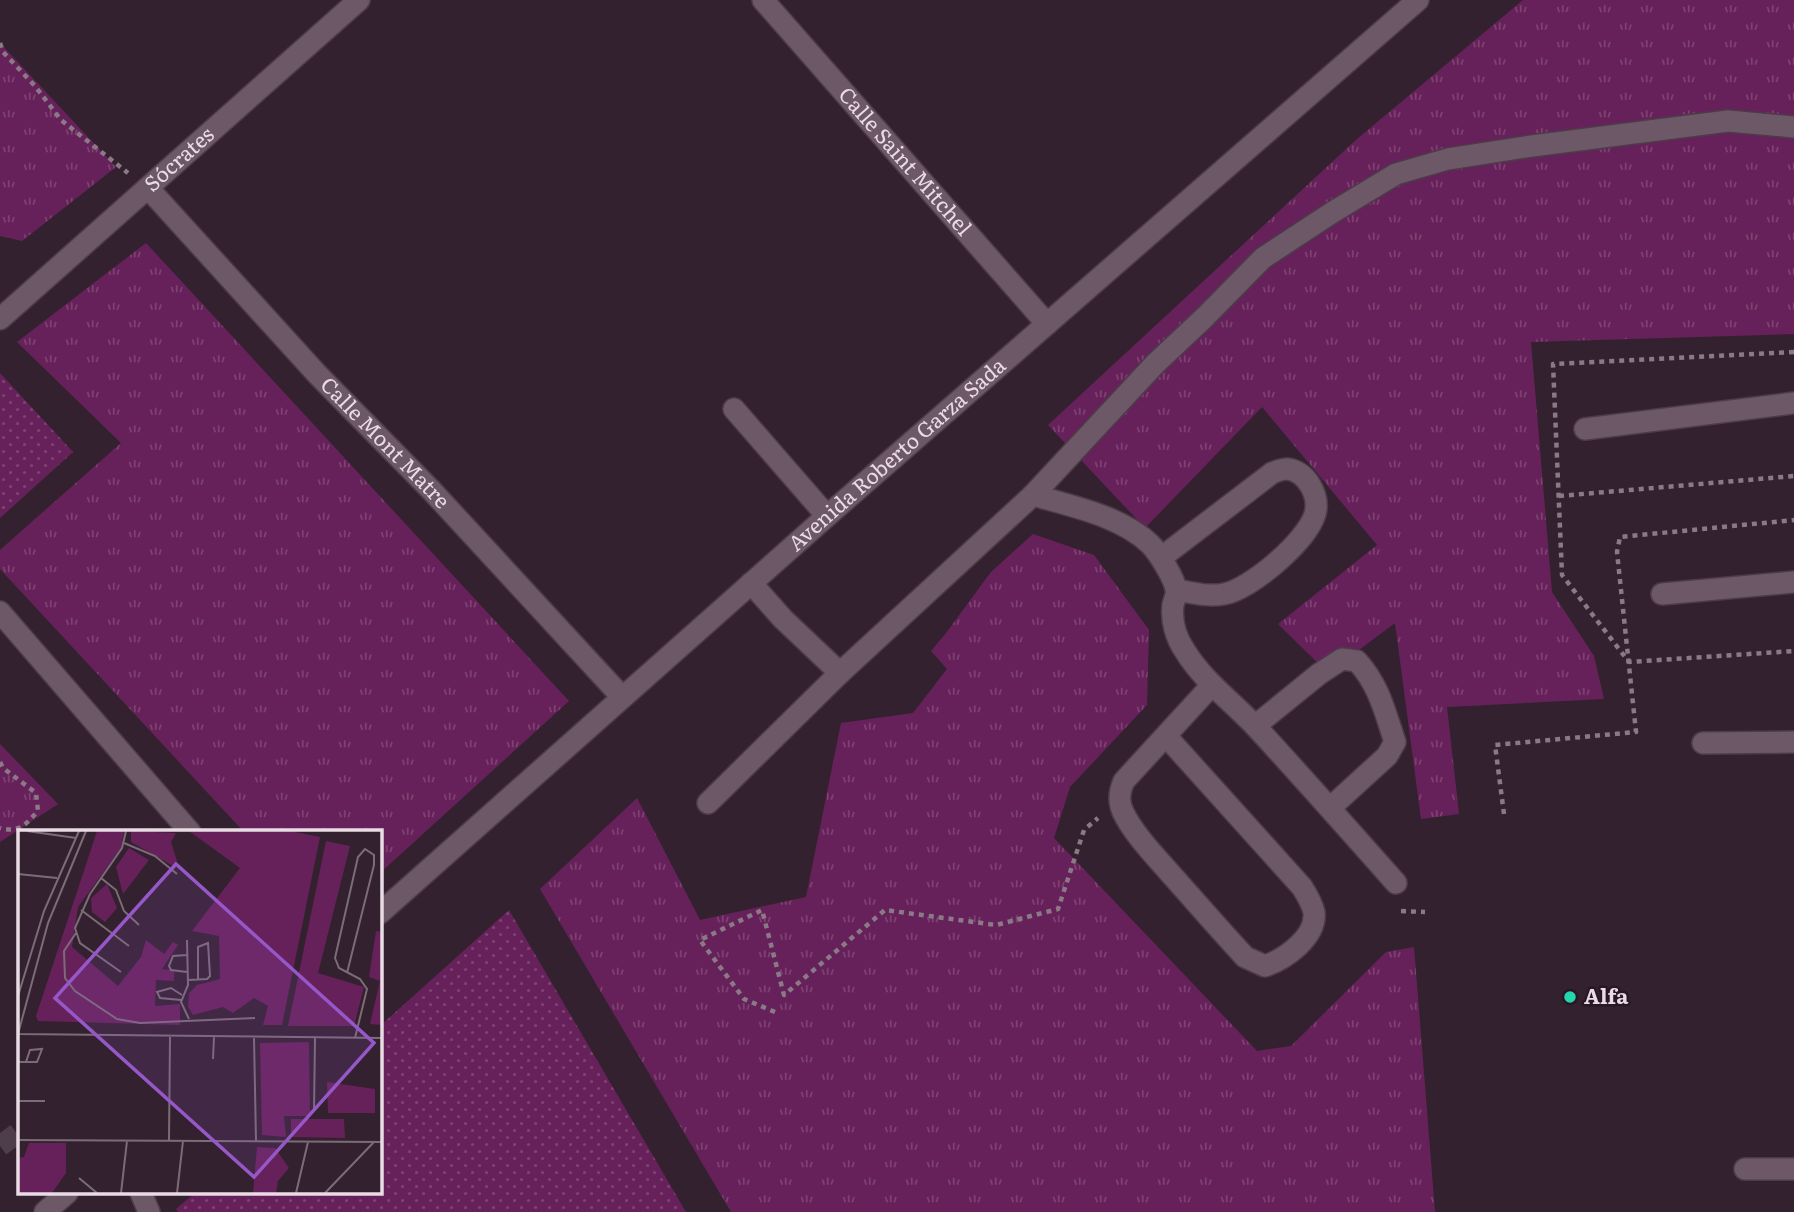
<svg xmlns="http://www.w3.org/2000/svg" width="1794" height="1212" font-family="Literata,serif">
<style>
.grass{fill:url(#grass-tufts)}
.park{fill:url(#park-dots)}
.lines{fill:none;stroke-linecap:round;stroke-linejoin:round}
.minor-tunnel{stroke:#4e3d4a;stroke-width:21;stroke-dasharray:21 10;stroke-linecap:butt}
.minor-casing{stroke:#4c3c48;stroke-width:24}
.path{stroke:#8a7a86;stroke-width:4.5;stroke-dasharray:5 5;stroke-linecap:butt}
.minor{stroke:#6d5868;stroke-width:21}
.poi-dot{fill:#24d5ae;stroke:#291725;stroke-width:2.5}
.labels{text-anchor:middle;stroke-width:5;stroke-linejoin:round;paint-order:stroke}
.street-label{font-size:21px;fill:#e9dce5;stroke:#291725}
.poi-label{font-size:21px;font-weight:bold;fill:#e9dce5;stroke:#291725;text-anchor:start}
.inset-road{fill:none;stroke:#7c6c78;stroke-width:2}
.view{fill:#9658c8;fill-opacity:0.15;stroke:#9658c8;stroke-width:3.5}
.inset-edge{fill:none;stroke:#e9dce5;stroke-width:3.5}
</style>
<defs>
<pattern id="grass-tufts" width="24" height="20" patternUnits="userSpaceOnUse" patternTransform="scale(1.75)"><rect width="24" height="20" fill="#67215a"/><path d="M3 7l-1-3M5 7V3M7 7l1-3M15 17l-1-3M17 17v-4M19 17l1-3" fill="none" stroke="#7d4172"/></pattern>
<pattern id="park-dots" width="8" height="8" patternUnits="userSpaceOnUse" patternTransform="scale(1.75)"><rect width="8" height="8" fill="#67215a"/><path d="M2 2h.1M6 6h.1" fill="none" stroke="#7d4172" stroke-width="1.8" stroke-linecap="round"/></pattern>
</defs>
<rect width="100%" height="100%" fill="#33212f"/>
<g class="grass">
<path d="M1523,0h271v334l-263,8 21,250 42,64 10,43 -157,8 12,107 -38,5 -26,-196 -67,50 -50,-49 99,-79 -115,-138 -117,121 -97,-103 309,-286z"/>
<path d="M0,43l116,124 -94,74 -22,-5z"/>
<path d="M146,243l423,458 -189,172v-41h-136l-244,-263v-19l121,-107 -104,-101z"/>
<path d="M1033,534l61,21 55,75 -2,75 -77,82 -16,51 203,213 34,-5 95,-94 28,-5 21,265h-704l-191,-323 97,-91 63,122 106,-23 35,-174 72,-10 34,-44 -16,-18 15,-18 45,-61z"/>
<path d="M0,744l58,60 -58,38z"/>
</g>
<g class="park">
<path d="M0,373l73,79 -73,66z"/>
<path d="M509,910l177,302h-508l-2,-3 19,-16h185v-167z"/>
</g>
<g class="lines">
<path class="minor-tunnel" d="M0,1146l19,-14"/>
<defs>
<g id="minor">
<path id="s1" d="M763,0l284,324"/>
<path id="s2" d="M148,188l169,186 115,117 190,206"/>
<path id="s3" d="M0,319l359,-319"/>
<path d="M734,409l93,107"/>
<path d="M1585,429l209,-26"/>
<path d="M1033,495c38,11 88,21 117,49 8,8 25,35 26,46 1,4 -2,11 -3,15 -2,16 3,33 12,46 19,31 48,51 72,77 47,51 93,103 139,155"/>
<path d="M1162,557l110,-84c5,-2 10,-4 15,-4 20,2 33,27 28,45 -8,27 -64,75 -91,80 -16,3 -31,-1 -47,-4"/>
<path d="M751,583l32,36 57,54"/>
<path d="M1662,594l132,-12"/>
<path d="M0,612l190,220"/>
<path d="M1255,726l64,-52 23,-15 15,2c22,24 28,51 38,81l-8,14 -57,52"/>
<path d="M1166,736l136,151c5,8 10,16 12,25 3,25 -29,47 -49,54l-20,-9c-26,-28 -51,-57 -76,-85 -15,-17 -36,-39 -46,-60 -5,-11 -4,-20 1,-31l88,-96"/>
<path d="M1703,743l91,-1"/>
<path d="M708,803l132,-130 193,-178 122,-131 50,-47 58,-59 70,-46 63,-38 52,-15 84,-13 196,-25 66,6"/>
<path id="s4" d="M380,913l447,-397 591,-516"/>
<path d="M1745,1169h49"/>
<path d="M141,1193l8,19"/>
<path d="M45,1212l22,-19"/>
</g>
</defs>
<use href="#minor" class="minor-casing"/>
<g class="path">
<path d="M0,43l3,9 32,34 26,34 67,53"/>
<path d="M1794,352l-241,12 9,211 67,87 165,-11"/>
<path d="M1559,496l235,-20"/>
<path d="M0,762l3,6 33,25 2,18c-12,13 -18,22 -38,17"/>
<path d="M1504,814l-9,-69 141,-13 -19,-180 3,-15 174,-17"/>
<path d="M1401,911l24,1"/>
<path d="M775,1012l-31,-13 -44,-59 62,-30 22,85 101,-85 111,15 62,-16 26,-79 14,-12"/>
</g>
<use href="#minor" class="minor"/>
</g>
<circle class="poi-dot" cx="1570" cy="997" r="7"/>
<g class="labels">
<g class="street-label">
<text dy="7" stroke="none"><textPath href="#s3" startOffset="240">Sócrates</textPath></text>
<text dy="7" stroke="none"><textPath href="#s1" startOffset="215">Calle Saint Mitchel</textPath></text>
<text dy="7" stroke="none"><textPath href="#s2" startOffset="348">Calle Mont Matre</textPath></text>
<text dy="7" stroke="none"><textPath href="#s4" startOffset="691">Avenida Roberto Garza Sada</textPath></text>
</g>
<g class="poi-label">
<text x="1584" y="1004">Alfa</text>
</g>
</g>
<g transform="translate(18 830)">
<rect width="364" height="364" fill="#33212f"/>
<path d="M79,1h27l-3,17 -43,59 -6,40 46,39 23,-29 5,-17 18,14 9,-12 5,3 -16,24 12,1v11l-18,-1 -1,26 25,-2v21l-142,-4 -2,-5zM113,1l45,2 -5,9 6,19 -4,5 -42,-24zM171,1h101l30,6 -38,188h-19l5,-19 -14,-8 -21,15 -10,-6 -30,8 -5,-8 1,-14 8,-8 23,-6 -1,-43 -27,-5 48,-63zM111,18l20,12 -26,34 -7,-27zM89,54l10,24 -12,14 -13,-10 -1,-14zM291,212l1,74h-26l2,21 -24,-2 -2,-92zM309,252l48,7v24h-47zM11,313h37v30l-14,20h-34v-35l6,-1zM239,317l18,1 14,20 -11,13 -2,12h-23z" fill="#67215a"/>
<path d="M308,11l24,5 -32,127 46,14 -10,39h-66zM358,101l6,1v93l-12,-1 10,-43 -11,-4zM273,289h53l1,19 -54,-1z" fill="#67215a"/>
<path class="inset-road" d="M9,1l49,7M106,13l31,13 22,18M0,44l39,4M83,48l15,12 8,21 15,14M63,80l48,36M58,103l-12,18 1,27 10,13 42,28 23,4 115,-5M169,110l1,45 -7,17 8,17M169,125l-14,1 -4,10 2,4 16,2M103,142l-41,-29 -5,-15 15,-34 32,-46 4,-17M329,143l27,-108v-10l-9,-6 -7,8 -23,101 4,10 21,11 7,10 -12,49M170,150l19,-1 3,-3 -2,-33 -10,4v32M0,166l26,-85 35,-80M163,170l-21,-2 -3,-6 14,-4 11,7M0,204l364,4M0,204l30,-111 38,-92M236,208l2,103M195,229l1,-22M0,232h19l5,-13 -12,1 -4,12M0,271h27M296,280l1,-72M0,310l364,2M151,310l1,-103M61,348l18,15M103,363l6,-52M159,363l6,-52M278,363l12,-51M307,363l49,-51"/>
<path class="view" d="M158,34l198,179 -120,134 -199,-179z"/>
<rect width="364" height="364" class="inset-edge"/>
</g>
</svg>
